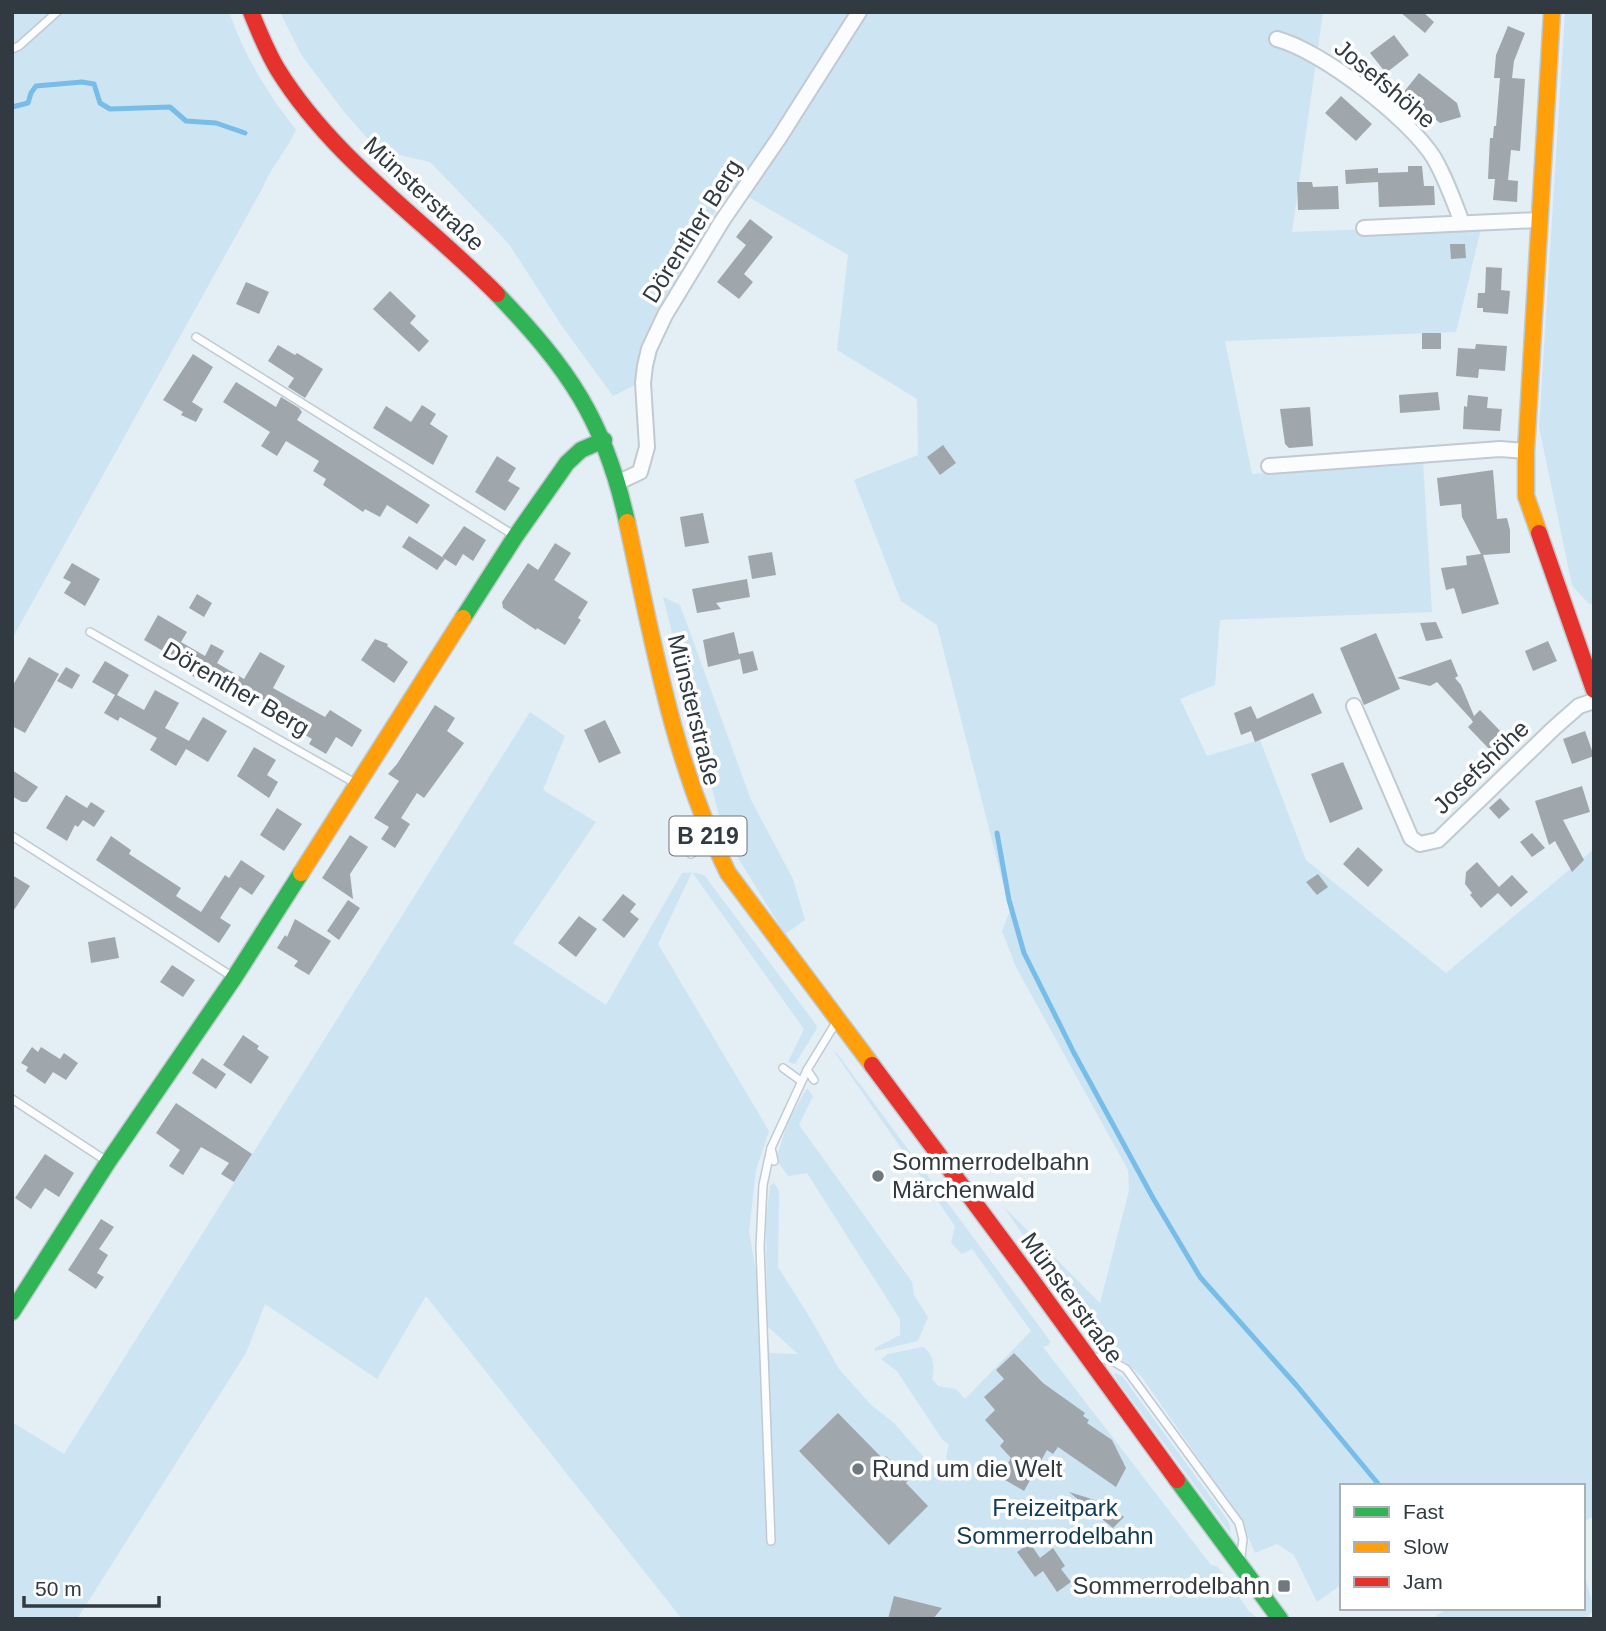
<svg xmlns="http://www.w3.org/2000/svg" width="1606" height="1631" font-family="Arial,sans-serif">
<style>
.green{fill:#cde4f3}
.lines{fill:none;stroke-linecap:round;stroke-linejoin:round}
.stream{stroke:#78bde8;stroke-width:5}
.building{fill:#9fa7ad}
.lane-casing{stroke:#c1cad0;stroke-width:10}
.street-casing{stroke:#c1cad0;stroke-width:18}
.fast-casing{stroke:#c1cad0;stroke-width:19}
.slow-casing{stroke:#c1cad0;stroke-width:19}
.jam-casing{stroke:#c1cad0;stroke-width:19}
.lane{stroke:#fbfcfe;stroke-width:7}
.street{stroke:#fbfcfe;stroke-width:14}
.fast{stroke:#30b455;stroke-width:16}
.slow{stroke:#ff9f0a;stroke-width:16}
.jam{stroke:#e5322d;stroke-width:16}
.poi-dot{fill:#70797f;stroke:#fff;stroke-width:2.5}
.labels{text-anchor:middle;stroke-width:7;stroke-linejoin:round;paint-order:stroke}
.shield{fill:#fff;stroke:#6f7579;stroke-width:2}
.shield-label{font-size:23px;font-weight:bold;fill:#313a40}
.street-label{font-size:24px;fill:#313a40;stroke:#fff}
.poi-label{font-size:24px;fill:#313a40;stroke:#fff;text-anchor:start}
.park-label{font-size:24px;fill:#133b53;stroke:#fff}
</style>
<rect width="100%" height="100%" fill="#e4eef5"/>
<g class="green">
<path d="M12,12h217c15,43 39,83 67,118 -10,21 -25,37 -34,59l-250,450z"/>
<path d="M280,12h1043l-31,220 190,-7 -26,107 -231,9 27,133 171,-13 9,151 -212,8 -5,65 -35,14 27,57 53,-16 46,120 140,113 148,-124v667l-11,6v-36h-241v98l-25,18 -23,-47 -17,-11 -22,9 -15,-35 -99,-142 -22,-19 -32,-21 -28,-48 -55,-81 96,96 29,-112 -1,-21 -112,-203 -14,-36 8,-20 -73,-286 -36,-24 -47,-121 64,-25 -1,-56 -80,-49 11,-95 -118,-69 -72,123 -18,41 -5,35 -22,11 -51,-70 -53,-82 -79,-82 -52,-12 -33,-37 -43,-57z"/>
<path d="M1565,12h29v592h-5l-17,-19 -33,-158z"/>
<path d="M663,597l17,8 71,195 42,79 12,41 -20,14 -61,-99z"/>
<path d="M530,712l35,24 -22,54 53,32 -83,121 93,62 76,-132c9,-1 15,-1 23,3l112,150 -1,4 -21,34 -7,-2 16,-33 -112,-157 -34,72 111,187 -13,39 -7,61 21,122 28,1 -31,-28 -1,-106 4,-34 4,-3 5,8 -1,76 34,54 27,48 32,36 22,17 35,40 23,14 1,5 5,-4 -11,-20 3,-12 -7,-6 -45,-68 -16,-12 7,-5 35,-7c11,7 12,20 9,32l6,7 18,3 9,10 66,-68 -59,-82 -10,5 -11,-11 4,-17 -120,-173 1,-1 214,289 -1,4 -6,2 168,218 7,2 30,43 10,9h-576l-256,-323 -49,83 -112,-75 -19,49 -169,266h-65v-197l52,32z"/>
<path d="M807,1088l6,8 -14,29 113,157 2,13 14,22 -10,24 -43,10v-3l25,-13v-16l-93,-146 -19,3 -12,-17 12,-38z"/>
<path d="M1114,1373l8,3 102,139 5,8 2,11 -114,-154z"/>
<path d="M1583,1568l11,42 -9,9h-153l15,-11h136z"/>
</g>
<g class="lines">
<g class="stream">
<path d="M12,107l16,-4 3,-10 5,-7 46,-4 12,2 6,19 10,6 60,-2 16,14 30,2 29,10"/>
<path d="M997,833l12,67 15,53 50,100 79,145 47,79 97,109 83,100"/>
</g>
</g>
<g class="building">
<path d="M1400,12h23l11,10 -9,11z"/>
<path d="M1508,26l17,7 -11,28 -2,17 13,1 -5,72 -9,-1 -3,30 10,1 -1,21 -24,-2 2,-21h-7l2,-41h3l1,-12h2l4,-48h-6l2,-23z"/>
<path d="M1394,35l15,20 -23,18 -16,-20z"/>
<path d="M1419,73l38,30 4,14 -21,6 -37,-30z"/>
<path d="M1341,96l31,28 -16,17 -31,-28z"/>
<path d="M1408,166h14l2,20h10l1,19 -56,2 -1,-25 -32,2 -1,-14 33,-2v5l30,-1z"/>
<path d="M1297,182h15l1,5 25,-1 1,23 -41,1z"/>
<path d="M750,219l23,18 -29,37 9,8 -14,17 -22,-17 29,-37 -10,-8z"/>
<path d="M1450,244h15l1,14 -15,1z"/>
<path d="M1486,267l16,1 -1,22 9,1 -2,23 -25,-2v-4h-6l1,-15h7z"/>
<path d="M246,282l23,10 -10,22 -23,-10z"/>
<path d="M390,291l26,25 -6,7 19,18 -10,11 -46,-43z"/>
<rect x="1422" y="333" width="19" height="16"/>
<path d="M1476,344l31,2 -2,25 -26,-2 -1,9 -22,-2 2,-28 17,1z"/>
<path d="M278,345l17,10 2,-2 26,16 -18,29 -17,-11 6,-9 -26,-17z"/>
<path d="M193,354l20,13 -21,35 11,7 -7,13 -15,-7 2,-3 -20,-12z"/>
<path d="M236,382l40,25 5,-10 18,11 3,4 -5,8 133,85 -13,19 -30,-19 -7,12 -15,-8 -2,3 -40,-27 3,-6 -13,-8 6,-10 -33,-20 -9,15 -16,-10 9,-14 -47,-30z"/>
<path d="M1438,392l2,18 -40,3 -1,-18z"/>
<path d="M1468,395l20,2 -1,11 15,1 -2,22 -37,-2 1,-23 3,1z"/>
<path d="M422,405l14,9 -6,10 18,12 -15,29 -60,-37 13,-22 25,16z"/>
<path d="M1310,407l3,39 -24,2 -4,-4 -5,-35z"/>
<path d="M943,445l13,18 -16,12 -13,-18z"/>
<path d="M497,456l19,12 -8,13 12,7 -15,23 -30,-19z"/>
<path d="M1493,470l4,49 10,-1 3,12v23l-27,2 16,49 -37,10 -8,-26 -8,2 -5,-22 26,-3 -1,-9 15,-2 -19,-37 -1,-13 -21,2 -3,-28z"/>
<path d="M703,513l6,30 -24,4 -5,-30z"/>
<path d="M464,526l22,14 -13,21 -10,-7 -7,12 -14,-9z"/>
<path d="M409,536l36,23 -8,11 -35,-23z"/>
<path d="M555,543l16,10 -17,27 34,22 -10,16 3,2 -16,25 -28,-17 -1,2 -33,-22 -1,-6 26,-39 10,7z"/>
<path d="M772,552l4,23 -24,4 -4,-23z"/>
<path d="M72,563l28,16 -15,27 -21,-13 7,-11 -8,-4z"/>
<path d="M747,579l3,18 -34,6 5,6 -24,4 -5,-24z"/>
<path d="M197,594l15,9 -8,14 -15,-9z"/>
<path d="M158,615l29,17 -6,10 24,14 6,-12 13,7 -7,12 27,16 16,-27 25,14 -12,22 52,29 5,-7 32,20 -10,17 -16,-10 -10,17 -17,-10 3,-5 -41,-24 2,-9 -25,-16 -5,9 -27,-16 -3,5 -22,-13 3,-6 -50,-29z"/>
<path d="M1436,622l7,16 -17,3 -6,-18z"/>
<path d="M734,632l5,22 14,-3 5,19 -15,4 -3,-15 -32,8 -5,-27z"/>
<path d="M1376,633l24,56 -36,16 -24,-57z"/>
<path d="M375,639l13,5 -1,2 21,16 -14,21 -33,-23z"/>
<path d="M1548,641l9,20 -24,10 -8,-20z"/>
<path d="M29,657l30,17 -34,59 -13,-7v-39z"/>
<path d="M1451,659l7,17 -3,2 6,7 13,31 6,-6 27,28 -15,14 -24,-25 5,-5 -2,-3 -34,-37 -7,4 -33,-8z"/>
<path d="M105,661l24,14 -12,20 27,15 11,-20 24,13 -14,25 24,13 14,-24 24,14 -19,31 -22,-13 -10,17 -26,-16 7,-12 -37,-21 -2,4 -14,-8 11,-18 -23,-13z"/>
<path d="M66,667l14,8 -8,14 -15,-8z"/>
<path d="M1313,693l9,20 -67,29 -4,-11 -10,4 -7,-22 17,-7 6,13z"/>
<path d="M435,705l20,13 -8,13 17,12 -40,55 -7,-5 -16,25 9,6 -15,24 -14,-9 8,-12 -15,-9 25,-37 -11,-7 9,-10z"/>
<path d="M605,720l16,33 -22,10 -15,-33z"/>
<path d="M1585,731l9,25 -22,8 -9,-25z"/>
<path d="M254,747l22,13 -9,15 11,7 -9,16 -32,-22z"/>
<path d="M1343,762l20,47 -33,14 -19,-49z"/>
<path d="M12,770l26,17 -11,15h-5l-10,-6z"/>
<path d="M1582,786l8,26 -27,8 21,40 -12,12 -17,-31 -6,4 -14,-44z"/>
<path d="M66,795l21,13 4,-6 14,9 -11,16 -11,-7 -5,7 -3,-2 -8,16 -21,-13z"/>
<path d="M1500,798l10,11 -11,10 -10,-11z"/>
<path d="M277,808l25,16 -18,27 -24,-16z"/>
<path d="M1532,833l13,15 -13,9 -12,-15z"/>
<path d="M350,835l18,12 -18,27 3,25 -31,-21z"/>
<path d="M111,836l20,14 -2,4 52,34 -5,8 25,16 24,-37 4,3 12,-18 24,16 -13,19 -12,-8 -20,31 11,7 -12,18 -123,-83z"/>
<path d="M1358,847l25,23 -15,17 -25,-23z"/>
<path d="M1477,862l22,25 13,-12 16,17 -17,15 -13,-14 -17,15 -11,-13 2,-2 -7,-9 1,-12z"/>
<path d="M1318,874l10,13 -11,8 -11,-13z"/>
<path d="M12,875l18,11 -18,27z"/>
<path d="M623,894l13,10 -6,8 9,7 -15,19 -22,-18z"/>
<path d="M348,900l12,8 -21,32 -12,-9z"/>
<path d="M579,916l18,13 -21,28 -18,-14z"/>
<path d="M295,919l36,22 -22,34 -15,-9 4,-5 -21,-13 8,-13 2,2z"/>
<path d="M115,937l4,21 -28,5 -3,-21z"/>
<path d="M172,965l23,15 -12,17 -23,-15z"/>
<path d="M243,1035l16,11 -2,3 12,8 -18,27 -28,-19z"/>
<path d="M32,1047l6,5 3,-5 19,12 4,-6 14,10 -12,17 -13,-8 -8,12 -19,-13 2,-4 -7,-4z"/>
<path d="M202,1058l24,16 -10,15 -24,-16z"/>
<path d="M176,1103l76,51 -18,28 -13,-8 8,-11 -28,-16 -18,28 -14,-9 11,-16 -24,-17z"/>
<path d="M45,1154l29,19 -15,24 -14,-9 -14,21 -16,-11z"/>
<path d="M101,1219l13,8 -15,22 9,6 -11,18 7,4 -8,12 -28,-19z"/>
<path d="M1014,1353l29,30 42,30 -2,3 6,4 -2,3 25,17 14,28 -10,19 -58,-40 -5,7 -6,-4 -23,41 -24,-14 11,-19 -11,-12 4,-5 -19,-21 10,-10 -11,-13 20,-18 -8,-9z"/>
<path d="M838,1413l45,46 3,-3 23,23 -3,4 22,23 -39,39 -90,-94z"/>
<path d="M1069,1492l36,11 19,14 -11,11z"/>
<path d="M1030,1543l10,15 13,-10 12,18 -4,3 10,13 -14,10 -14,-21 -8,6 -18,-25z"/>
<path d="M894,1596l48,12 -9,11h-45z"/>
</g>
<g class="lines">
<defs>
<g id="lane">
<path d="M12,49l7,-3 38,-34"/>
<path d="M196,337l316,197"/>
<path d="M90,632l265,151"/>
<path d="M12,836l221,141"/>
<path d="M691,854l19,-11"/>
<path d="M783,1068l18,13"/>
<path d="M814,1080l-7,-10 28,-46"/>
<path d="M12,1099l93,61"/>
<path d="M771,1148l-8,37 -3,62 11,294"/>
<path d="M774,1161l-3,-13 36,-78"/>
<path d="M1096,1357l18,5 12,7 113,154 4,16 -2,17"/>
</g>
<g id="street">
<path d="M1277,39c45,12 133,80 157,119 12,21 20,43 28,65"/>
<path d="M1364,228l174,-8"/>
<path d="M1269,466l231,-17 26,2"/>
<path d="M617,483l23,-11 7,-25 -4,-64 2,-17 4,-17 16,-34 57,-94 57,-83 80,-126"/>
<path d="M1354,706l57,132 9,6 18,-4 116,-112 25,-22 15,-5"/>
</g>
<g id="fast">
<path d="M497,294c71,74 108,126 130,228"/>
<path d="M463,618l52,-81 52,-74 14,-13 23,-10"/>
<path d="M12,1312l96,-150 126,-184 67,-105"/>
<path d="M1177,1480l103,139"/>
</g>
<g id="slow">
<path d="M627,522c26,120 46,240 101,351l144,192"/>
<path d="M1539,533l-13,-37v-45l26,-439"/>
<path d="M301,873l162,-255"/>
</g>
<g id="jam">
<path d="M251,12c8,20 16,40 27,58 55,89 147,151 219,224"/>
<path d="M1539,533l55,157"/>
<path d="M872,1065l154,207 151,208"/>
</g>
</defs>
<use href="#lane" class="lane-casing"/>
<use href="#street" class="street-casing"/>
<use href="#fast" class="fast-casing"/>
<use href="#slow" class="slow-casing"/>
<use href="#jam" class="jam-casing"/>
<use href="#lane" class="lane"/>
<use href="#street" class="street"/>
<use href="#fast" class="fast"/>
<use href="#slow" class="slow"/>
<use href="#jam" class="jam"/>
</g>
<g class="poi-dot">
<circle cx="878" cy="1176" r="7"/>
<circle cx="858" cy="1469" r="7"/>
<rect x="1277" y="1579" width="14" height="14" rx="3.5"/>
</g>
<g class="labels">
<rect class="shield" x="669.5" y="816.5" width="77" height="39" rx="5"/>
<g class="shield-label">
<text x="708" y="844">B 219</text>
</g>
<g class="street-label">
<text transform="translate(1385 84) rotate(40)" y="8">Josefshöhe</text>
<text transform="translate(424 194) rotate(43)" y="8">Münsterstraße</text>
<text transform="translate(692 231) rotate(-58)" y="8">Dörenther Berg</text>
<text transform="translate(236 689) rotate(30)" y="8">Dörenther Berg</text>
<text transform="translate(694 710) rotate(76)" y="8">Münsterstraße</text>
<text transform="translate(1481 767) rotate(-44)" y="8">Josefshöhe</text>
<text transform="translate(1072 1298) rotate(54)" y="8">Münsterstraße</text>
</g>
<g class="poi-label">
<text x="892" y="1170">Sommerrodelbahn<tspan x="892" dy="28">Märchenwald</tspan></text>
<text x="872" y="1477">Rund um die Welt</text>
<text x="1270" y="1594" text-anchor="end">Sommerrodelbahn</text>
</g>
<g class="park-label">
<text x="1055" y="1516">Freizeitpark<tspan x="1055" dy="28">Sommerrodelbahn</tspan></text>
</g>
</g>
<rect width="1606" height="1631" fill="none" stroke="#313a40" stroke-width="28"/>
<rect x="1340" y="1484" width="245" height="126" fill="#ffffff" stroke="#adb0b3" stroke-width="2"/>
<rect x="1354" y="1507" width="35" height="10" fill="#30b455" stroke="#adb0b3" stroke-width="2"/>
<text x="1403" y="1519" font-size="21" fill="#313a40">Fast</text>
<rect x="1354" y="1542" width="35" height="10" fill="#ff9f0a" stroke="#adb0b3" stroke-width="2"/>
<text x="1403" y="1554" font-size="21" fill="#313a40">Slow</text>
<rect x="1354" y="1577" width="35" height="10" fill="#e5322d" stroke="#adb0b3" stroke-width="2"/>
<text x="1403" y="1589" font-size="21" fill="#313a40">Jam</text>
<path d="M24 1596v10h135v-10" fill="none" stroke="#313a40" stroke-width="3.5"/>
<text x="35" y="1596" font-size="21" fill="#313a40" stroke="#ffffff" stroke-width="5" paint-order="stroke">50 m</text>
</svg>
